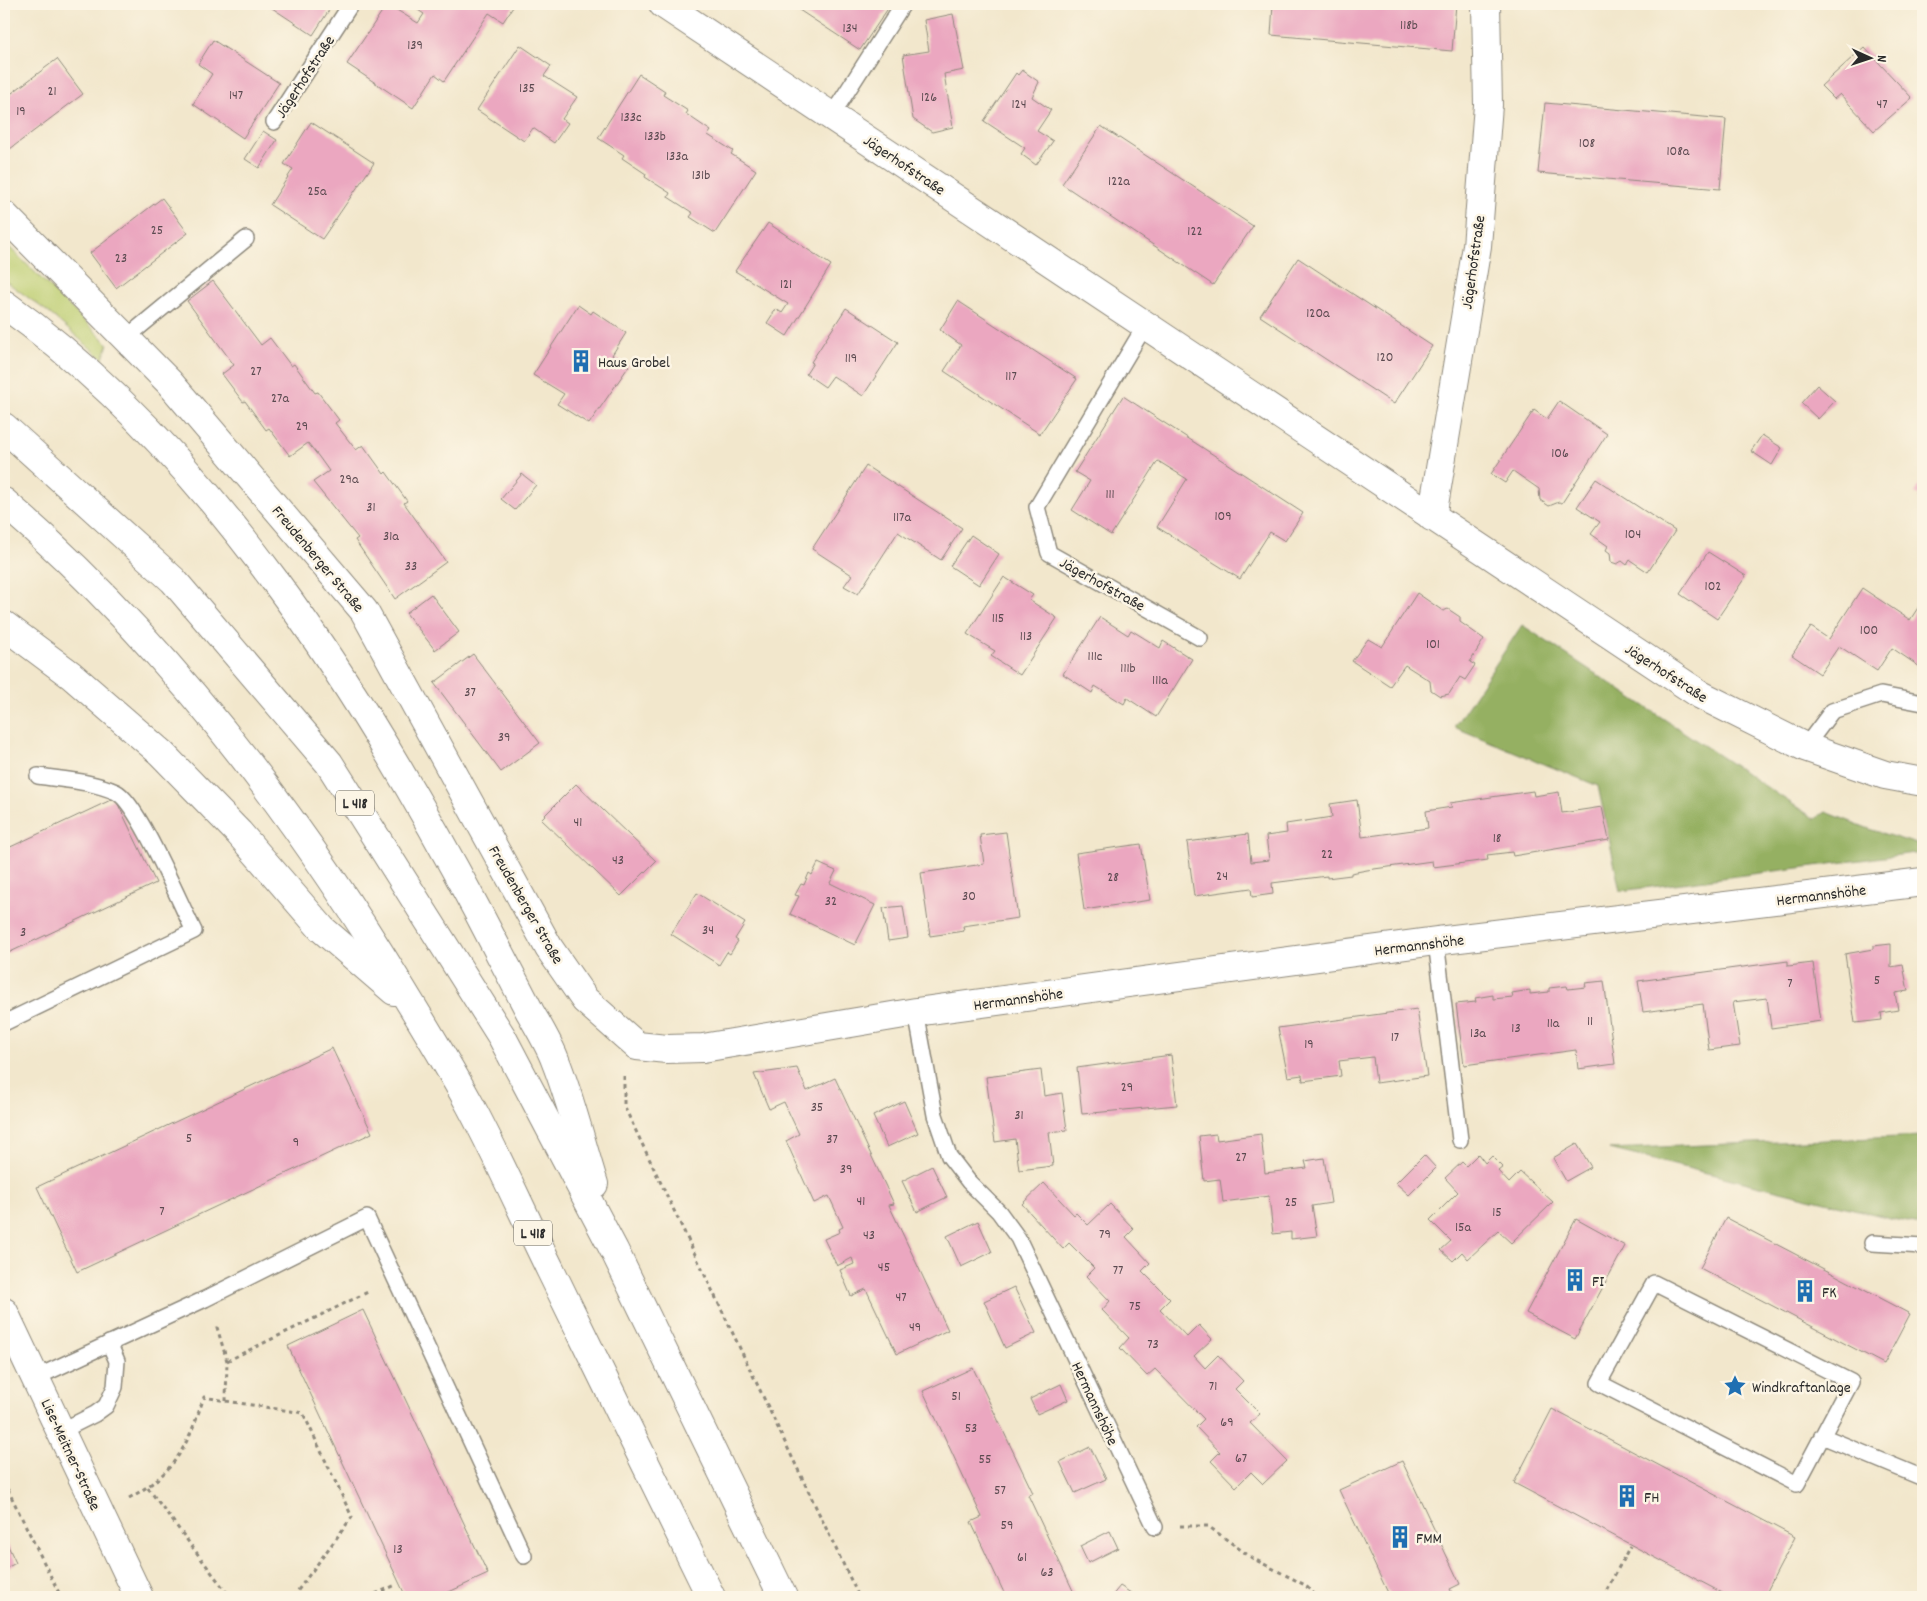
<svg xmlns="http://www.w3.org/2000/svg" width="1927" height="1601" font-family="Dekko,sans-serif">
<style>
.green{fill:#bccd6f;stroke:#747c4d}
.forest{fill:#95b062;stroke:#606e46}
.building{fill:#eba7c0}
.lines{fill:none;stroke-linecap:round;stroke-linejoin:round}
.lane-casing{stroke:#8e897c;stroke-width:18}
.street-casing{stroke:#8e897c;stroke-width:30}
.secondary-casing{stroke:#8e897c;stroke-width:30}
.highway-casing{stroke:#8e897c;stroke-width:30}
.path{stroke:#8e897c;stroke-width:3;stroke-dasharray:4 4;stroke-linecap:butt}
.lane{stroke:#fff;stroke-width:15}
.street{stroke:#fff;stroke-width:28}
.secondary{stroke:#fff;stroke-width:28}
.highway{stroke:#fff;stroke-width:28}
.labels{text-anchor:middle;stroke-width:5;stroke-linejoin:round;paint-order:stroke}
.number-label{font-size:14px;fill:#5b4a50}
.shield{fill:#fcf5e5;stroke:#6a6863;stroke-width:1}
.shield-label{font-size:15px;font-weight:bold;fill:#2b2b2b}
.street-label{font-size:16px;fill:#2b2b2b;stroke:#fcf5e5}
.poi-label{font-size:16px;fill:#2b2b2b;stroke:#fcf5e5;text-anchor:start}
</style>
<rect width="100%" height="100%" fill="#fcf5e5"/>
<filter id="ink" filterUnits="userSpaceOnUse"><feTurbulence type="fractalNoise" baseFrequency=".02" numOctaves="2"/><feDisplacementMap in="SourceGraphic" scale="10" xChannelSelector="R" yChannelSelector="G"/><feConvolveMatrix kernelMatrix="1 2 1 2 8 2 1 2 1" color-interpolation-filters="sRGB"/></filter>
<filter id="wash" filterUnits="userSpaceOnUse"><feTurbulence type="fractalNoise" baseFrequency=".0096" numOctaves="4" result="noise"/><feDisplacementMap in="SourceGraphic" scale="20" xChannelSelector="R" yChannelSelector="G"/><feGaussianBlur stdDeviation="1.12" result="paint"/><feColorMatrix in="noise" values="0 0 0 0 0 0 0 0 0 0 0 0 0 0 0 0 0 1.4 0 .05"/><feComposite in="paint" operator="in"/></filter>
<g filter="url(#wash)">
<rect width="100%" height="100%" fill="#f2e7cc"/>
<path class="green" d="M4,242l104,102 -5,15 -55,-47 -44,-32z"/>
<g class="forest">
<path d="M1522,625l293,194 11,-7 46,18 51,16v6l-303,39 -22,-105 -144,-59z"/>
<path d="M1923,1136v90l-314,-77z"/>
</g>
<g id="blocks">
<g class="building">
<path d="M266,4h67l-20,31z"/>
<path d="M387,4l31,19 6,-9 -15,-10h106l-12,18 -14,-9 -45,68 -9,-7 -22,34 -66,-44z"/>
<path d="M790,4h101l-31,46z"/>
<path d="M1273,4h183l-4,47 -181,-16z"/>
<path d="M953,14l11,56 -20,4 9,53 -21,5 -19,-13 -10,-64 26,-4 -5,-31z"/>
<path d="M213,40l66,43 -36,55 -50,-34 19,-30 -14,-10z"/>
<path d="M520,45l31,21 -7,10 33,21 -15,22 6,4 -14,20 -21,-15 -9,13 -47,-31z"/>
<path d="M1864,47l48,51 -38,33 -34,-37 -6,5 -13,-13z"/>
<path d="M57,59l26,35 -73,55 -6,-9v-41z"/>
<path d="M1022,70l17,12 -7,15 19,13 -14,21 16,10 -17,24 -15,-11 4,-6 -41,-27 32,-48 2,2z"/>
<path d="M639,74l26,17 -2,4 25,16 -2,3 25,17 -3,4 25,16 -2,3 25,16 -41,63 -25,-16 3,-4 -25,-16 2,-4 -25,-16 1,-3 -24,-16 2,-3 -26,-17z"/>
<path d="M1545,103l181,16 -6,70 -182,-16z"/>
<path d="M311,122l63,41 -52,76 -52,-34 23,-36 -9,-5z"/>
<path d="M1101,126l152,100 -40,59 -151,-101z"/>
<path d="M263,131l14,9 -18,28 -14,-9z"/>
<path d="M162,198l26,35 -72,55 -26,-35z"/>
<path d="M768,223l63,42 -44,71 -20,-13 9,-14 6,4 6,-9 -53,-33z"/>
<path d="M1298,258l134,88 -38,58 -134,-88z"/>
<path d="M213,281l48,64 9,-7 21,28 3,-2 21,29 3,-1 21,28 -4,3 21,27 7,-5 21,29 2,-2 21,29 -3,2 42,59 -51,37 -40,-59 3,-2 -45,-56 16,-11 -10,-14 -11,-14 -18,13 -21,-28 -3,2 -21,-29 -2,1 -21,-28 12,-9 -47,-64z"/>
<path d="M958,301l119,78 -37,55 -96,-63 17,-26 -21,-15z"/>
<path d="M578,305l13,9 2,-3 33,22 -14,22 17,11 -40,58 -32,-20 7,-10 -31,-19z"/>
<path d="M846,308l52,34 -35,54 -30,-20 -8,11 -19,-13 7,-11 -2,-1z"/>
<path d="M1817,385l18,16 -17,18 -17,-16z"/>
<path d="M1123,396l180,117 -18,28 -15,-9 -30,47 -83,-52 30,-48 -29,-18 -47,74 -39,-25 18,-29 -15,-9z"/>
<path d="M1559,401l48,33 -45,69 -3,-1 -10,4 -9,-6 -1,-11 -26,-18 -8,12 -14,-9 43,-64 13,9z"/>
<path d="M1762,435l20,13 -10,17 -21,-14z"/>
<path d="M866,466l96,62 -21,32 -43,-28 -40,62 -14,-8 8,-11 -40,-26z"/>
<path d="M522,474l14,11 -21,25 -14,-11z"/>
<path d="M1596,479l79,52 -27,41 -18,-12 -3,5 -5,-4 -5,3 -6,-2 -1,-9 -4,-3 2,-4 -17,-12 9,-12 -23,-15z"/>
<path d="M1923,480v18l-8,-5z"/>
<path d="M971,535l28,19 -20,31 -29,-19z"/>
<path d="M1708,552l38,24 -29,43 -37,-25z"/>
<path d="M1004,577l29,18 -4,5 28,18 -37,57 -29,-19 4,-5 -28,-17z"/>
<path d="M1862,588l48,32 13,-20v69l-31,-21 -15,23 -38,-25 -19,28 -28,-19 19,-28 18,12z"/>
<path d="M1417,593l26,18 5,-2 12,8v5l24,17 -14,23 5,3 -10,15 -5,-3 -11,17 -9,2 -9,-6 -1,-9 -25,-16 -15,21 -38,-25 16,-22 14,8z"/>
<path d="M431,594l28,38 -24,18 -29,-37z"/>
<path d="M1100,617l28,18 3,-5 29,18 3,-7 29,18 -36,58 -29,-19 -3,6 -29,-18 -3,7 -29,-19z"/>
<path d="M473,654l67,89 -39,29 -67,-89z"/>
<path d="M576,784l80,77 -35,35 -80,-77z"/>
<path d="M1533,791l1,5 25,-4 3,21 40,-6 7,33 -96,16 -1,-4 -25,3 1,5 -55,7 -1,-6 -65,9 -16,3v2l-24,3v-2l-55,7 1,11 -21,3 -1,-9 -57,8 -7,-54 61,-8 3,28 18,-2 -3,-24 21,-3 -1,-9 46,-7 -2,-13 27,-4 5,37 66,-9 -2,-17 26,-4 -2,-4z"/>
<path d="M115,798l41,85 -152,72v-105z"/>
<path d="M1006,832l12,86 -55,8 1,5 -34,5 -9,-63 63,-9 -4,-29z"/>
<path d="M1141,844l9,56 -66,10 -8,-57z"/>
<path d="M818,863l18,8 -6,12 45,22 -20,40 -65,-31 9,-18 -4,-1 6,-11 3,1 5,-12 3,2z"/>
<path d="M697,893l48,30 -10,16 3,2 -8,13 -3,-2 -8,13 -48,-31z"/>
<path d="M903,906l5,32 -20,3 -5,-33z"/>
<path d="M1891,944v23l12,-2 5,26 -13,2 3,17 -17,3 1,7 -27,3 -10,-69 28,-5v-3z"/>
<path d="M1788,961v5l25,-3 8,58 -50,7 -4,-30 -34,4 7,44 -31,4 -6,-46 -60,8 -5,-31z"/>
<path d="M1604,981l11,83 -37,5 -2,-19 -112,15 -8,-61 20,-2 -1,-4 18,-3v4l20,-2 -1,-4 18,-3v4l19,-2v-4l18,-2 1,3 18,-2 -1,-4z"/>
<path d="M1417,1009l10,67 -51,7 -3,-26 -34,4 2,15 -38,5 -1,-6 -14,2 -10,-49z"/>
<path d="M332,1048l40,85 -295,139 -40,-85z"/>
<path d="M1171,1055l6,50 -95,9 -5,-46z"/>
<path d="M797,1068l10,23 28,-13 59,126 -5,1 59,125 -51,24 -31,-65 -15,7 -11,-26 14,-6 -2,-6 -15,8 -13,-27 16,-7 -1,-3 4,-2 -14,-31 -15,7 -28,-62 13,-7 -15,-32 -15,7 -15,-35z"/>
<path d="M1041,1070l3,26 18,-3 5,37 -18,2 4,34 -34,4 -4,-31 -20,3 -9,-65z"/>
<path d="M904,1101l14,32 -31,14 -14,-31z"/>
<path d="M1216,1134l1,6 44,-6 4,39 42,-5 -2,-7 19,-3 7,45 -19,3 5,30 -26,3v-7l-18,2 -4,-38 -46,6 -3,-23 -16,2 -5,-45z"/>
<path d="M1577,1144l14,23 -25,14 -13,-23z"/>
<path d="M1478,1154l7,9 7,-7 11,11 -5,4 11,12 11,-11 33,30 -42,41 -13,-12 -30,28 -6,-7 -9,9 -12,-11 10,-9 -21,-21 28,-28 -13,-14 17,-16 4,4z"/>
<path d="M1424,1155l12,13 -27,27 -13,-12z"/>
<path d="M932,1166l15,31 -30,15 -15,-31z"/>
<path d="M1044,1183l30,32 2,-2 12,12 22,-21 24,25 -8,8 24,26 -8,8 28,28 -10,10 27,28 12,-12 13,14 -18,17 11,12 13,-13 25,26 -8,8 25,25 -10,9 37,38 -24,23 -12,-12 -15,15 -25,-26 9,-9 -24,-25 8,-8 -49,-50 -8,7 -27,-28 9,-10 -27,-28 8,-9 -24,-25 8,-8 -25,-25 -6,6 -41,-45z"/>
<path d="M1726,1218l184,96 -26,50 -184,-96z"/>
<path d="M1576,1219l49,27 -50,93 -49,-26z"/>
<path d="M978,1221l14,31 -31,15 -14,-31z"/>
<path d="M1014,1287l22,46 -31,15 -21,-47z"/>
<path d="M363,1310l125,264 -50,23h-32l-118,-251z"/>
<path d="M973,1368l60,125 -5,2 48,102h-70l-35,-75 11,-5 -59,-126z"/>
<path d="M1061,1384l7,16 -31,14 -7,-15z"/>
<path d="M1552,1409l243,128 -31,60h-34l-216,-114z"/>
<path d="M1090,1447l16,32 -31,14 -15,-31z"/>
<path d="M1402,1461l58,123 -10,5 4,8h-64l-51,-107z"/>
<path d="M1110,1531l8,17 -30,15 -8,-17z"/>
<path d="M4,1537l12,26 -12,6z"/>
<path d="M1120,1586l17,11h-26z"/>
</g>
</g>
</g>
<g filter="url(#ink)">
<use href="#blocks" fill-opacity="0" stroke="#8e897c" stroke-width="1"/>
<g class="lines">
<defs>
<g id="lane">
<path d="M832,115l71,-111"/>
<path d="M274,122l77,-118"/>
<path d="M1146,324l-109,183 12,46 151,85"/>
<path d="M126,338l120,-99"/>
<path d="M1805,747l27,-36 49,-16 42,8"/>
<path d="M1436,941l24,199"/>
<path d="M916,1012l19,103 14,41 20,26 30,30 19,26 137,289"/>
<path d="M4,1023l190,-92c-13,-25 -56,-129 -78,-139 -24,-11 -52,-12 -78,-16"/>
<path d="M1872,1243l51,3"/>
<path d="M1654,1283l197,99 -54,102 -198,-101z"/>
<path d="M35,1378l170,-79 162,-81 157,338"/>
<path d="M61,1431l34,-17 11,-8 9,-19 2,-26 -8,-18"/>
<path d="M1822,1436l101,42"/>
</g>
<g id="street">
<path d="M4,215l165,167 195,229 185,337 36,52 52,46 30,3 36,-1 213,-36 520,-71 487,-59"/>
<path d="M1432,517l45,-271 11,-141 -2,-101"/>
<path d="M4,1312l135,285"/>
</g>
<path id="secondary" d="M663,4l1038,691 104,52 80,28 38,7"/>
<g id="highway">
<path d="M4,304c205,146 358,388 474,608 17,33 35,67 52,100 9,16 19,32 25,48 16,40 26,83 39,124"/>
<path d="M4,427l169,153 156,183 173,274 112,213 169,347"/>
<path d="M4,502c161,139 290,308 399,489 23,38 46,75 67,114 29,54 54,111 81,166 53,109 107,218 160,326"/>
<path d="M4,625l67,50 90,78 78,80 83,96 72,62"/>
</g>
</defs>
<use href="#lane" class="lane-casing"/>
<use href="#street" class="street-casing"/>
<use href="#secondary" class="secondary-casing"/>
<use href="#highway" class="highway-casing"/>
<g class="path">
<path d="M624,1076v30l235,491"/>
<path d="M227,1361l143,-70"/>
<path d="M226,1401l77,12 49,104 -59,80"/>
<path d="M4,1482l57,115"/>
<path d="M148,1488l82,109"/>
<path d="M129,1498c47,-26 58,-51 75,-101l22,4 1,-40 -11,-37"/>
<path d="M1180,1526h28l44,32 53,27 12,12"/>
<path d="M241,1597l20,-4 15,4"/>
<path d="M368,1597l28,-12"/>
<path d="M1603,1597l27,-51"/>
</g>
<use href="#lane" class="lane"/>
<use href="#street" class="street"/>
<use href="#secondary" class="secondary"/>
<use href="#highway" class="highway"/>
</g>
</g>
<defs>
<symbol id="building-bare" viewBox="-9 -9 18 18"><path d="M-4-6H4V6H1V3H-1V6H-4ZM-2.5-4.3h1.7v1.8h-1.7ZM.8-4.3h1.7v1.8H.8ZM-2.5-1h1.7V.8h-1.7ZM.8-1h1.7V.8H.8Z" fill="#1f6fb2" stroke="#fcf5e5" stroke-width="2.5" paint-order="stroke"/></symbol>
<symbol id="sight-bare" viewBox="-9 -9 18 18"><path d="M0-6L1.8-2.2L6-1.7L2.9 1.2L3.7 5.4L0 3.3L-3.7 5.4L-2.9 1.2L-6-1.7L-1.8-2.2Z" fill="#1f6fb2" stroke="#fcf5e5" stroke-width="2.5" paint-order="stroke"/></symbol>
</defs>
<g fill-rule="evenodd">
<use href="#building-bare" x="565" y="345" width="32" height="32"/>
<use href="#building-bare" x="1559" y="1264" width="32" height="32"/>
<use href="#building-bare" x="1789" y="1275" width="32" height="32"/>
<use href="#sight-bare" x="1719" y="1370" width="32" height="32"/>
<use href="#building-bare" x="1611" y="1480" width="32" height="32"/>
<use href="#building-bare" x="1384" y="1521" width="32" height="32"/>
</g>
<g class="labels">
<g class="number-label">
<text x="1409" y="29">118b</text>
<text x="850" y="32">134</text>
<text x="415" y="49">139</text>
<text x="527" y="92">135</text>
<text x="52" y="95">21</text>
<text x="236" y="99">147</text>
<text x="929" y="101">126</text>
<text x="1019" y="108">124</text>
<text x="1882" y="108">47</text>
<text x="21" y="115">19</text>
<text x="631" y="121">133c</text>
<text x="655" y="140">133b</text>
<text x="1587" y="147">108</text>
<text x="1678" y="155">108a</text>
<text x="677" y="160">133a</text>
<text x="701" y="179">131b</text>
<text x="1119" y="185">122a</text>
<text x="317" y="195">25a</text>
<text x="157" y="234">25</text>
<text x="1195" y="235">122</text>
<text x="121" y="262">23</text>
<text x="786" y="288">121</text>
<text x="1318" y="317">120a</text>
<text x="1385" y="361">120</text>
<text x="851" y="362">119</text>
<text x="256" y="375">27</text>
<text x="1011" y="380">117</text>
<text x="280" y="402">27a</text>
<text x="302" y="430">29</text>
<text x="1560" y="457">106</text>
<text x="349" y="483">29a</text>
<text x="1110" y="498">111</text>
<text x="371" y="511">31</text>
<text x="1223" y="520">109</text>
<text x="902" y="521">117a</text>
<text x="1633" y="538">104</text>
<text x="391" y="540">31a</text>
<text x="411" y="570">33</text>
<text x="1713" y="590">102</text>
<text x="998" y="622">115</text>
<text x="1869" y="634">100</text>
<text x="1026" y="640">113</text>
<text x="1433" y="648">101</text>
<text x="1095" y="660">111c</text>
<text x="1128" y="672">111b</text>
<text x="1160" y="684">111a</text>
<text x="470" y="696">37</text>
<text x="504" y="741">39</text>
<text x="578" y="826">41</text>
<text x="1497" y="842">18</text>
<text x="1327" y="858">22</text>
<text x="618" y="864">43</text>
<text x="1222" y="880">24</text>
<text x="1113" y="881">28</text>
<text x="969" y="900">30</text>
<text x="831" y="905">32</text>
<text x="708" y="934">34</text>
<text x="23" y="936">3</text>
<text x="1877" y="984">5</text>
<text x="1790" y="987">7</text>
<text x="1590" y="1025">11</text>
<text x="1553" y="1027">11a</text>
<text x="1516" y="1032">13</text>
<text x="1478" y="1037">13a</text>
<text x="1395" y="1041">17</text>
<text x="1309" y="1048">19</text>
<text x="1127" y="1091">29</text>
<text x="817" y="1111">35</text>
<text x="1019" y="1119">31</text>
<text x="189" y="1142">5</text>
<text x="832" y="1143">37</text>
<text x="296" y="1146">9</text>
<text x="1241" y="1161">27</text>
<text x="846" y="1173">39</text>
<text x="861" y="1205">41</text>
<text x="1291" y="1206">25</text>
<text x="162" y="1215">7</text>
<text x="1497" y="1216">15</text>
<text x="1463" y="1231">15a</text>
<text x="1105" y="1238">79</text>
<text x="869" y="1239">43</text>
<text x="884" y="1271">45</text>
<text x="1118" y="1274">77</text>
<text x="901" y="1301">47</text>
<text x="1135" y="1310">75</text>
<text x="915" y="1331">49</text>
<text x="1153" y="1348">73</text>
<text x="1213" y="1390">71</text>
<text x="956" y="1400">51</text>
<text x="1227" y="1426">69</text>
<text x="971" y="1432">53</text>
<text x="1241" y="1462">67</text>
<text x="985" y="1463">55</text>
<text x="1000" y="1494">57</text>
<text x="1007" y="1529">59</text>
<text x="398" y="1553">13</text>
<text x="1022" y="1561">61</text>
<text x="1047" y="1576">63</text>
</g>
<g class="shield">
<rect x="336" y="790.5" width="38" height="25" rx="4"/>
<rect x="514" y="1220.5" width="38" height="25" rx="4"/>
</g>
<g class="shield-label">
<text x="355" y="808">L 418</text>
<text x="533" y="1238">L 418</text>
</g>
<g class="street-label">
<text transform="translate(304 76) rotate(-57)" y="6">Jägerhofstraße</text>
<text transform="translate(905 164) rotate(34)" y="6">Jägerhofstraße</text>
<text transform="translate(1472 262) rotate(-82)" y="6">Jägerhofstraße</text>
<text transform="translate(319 558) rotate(50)" y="6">Freudenberger Straße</text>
<text transform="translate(1103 583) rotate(29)" y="6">Jägerhofstraße</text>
<text transform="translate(1667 672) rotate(33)" y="6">Jägerhofstraße</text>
<text transform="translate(1821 894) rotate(-7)" y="6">Hermannshöhe</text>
<text transform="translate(527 904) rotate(60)" y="6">Freudenberger Straße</text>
<text transform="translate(1419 944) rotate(-7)" y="6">Hermannshöhe</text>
<text transform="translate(1018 998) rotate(-8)" y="6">Hermannshöhe</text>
<text transform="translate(1096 1403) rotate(65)" y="6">Hermannshöhe</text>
<text transform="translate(72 1454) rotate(65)" y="6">Lise-Meitner-Straße</text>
</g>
<g class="poi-label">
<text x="598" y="367">Haus Grobel</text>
<text x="1592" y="1286">FI</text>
<text x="1822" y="1297">FK</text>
<text x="1752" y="1392">Windkraftanlage</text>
<text x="1644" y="1502">FH</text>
<text x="1416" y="1543">FMM</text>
</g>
</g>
<rect width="1927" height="1601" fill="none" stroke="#fcf5e5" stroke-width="20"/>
<g transform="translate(1870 58) rotate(93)" stroke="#fcf5e5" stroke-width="4" paint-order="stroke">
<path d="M0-4L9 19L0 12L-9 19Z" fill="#2b2b2b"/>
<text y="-8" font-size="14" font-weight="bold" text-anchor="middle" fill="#2b2b2b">N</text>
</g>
</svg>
